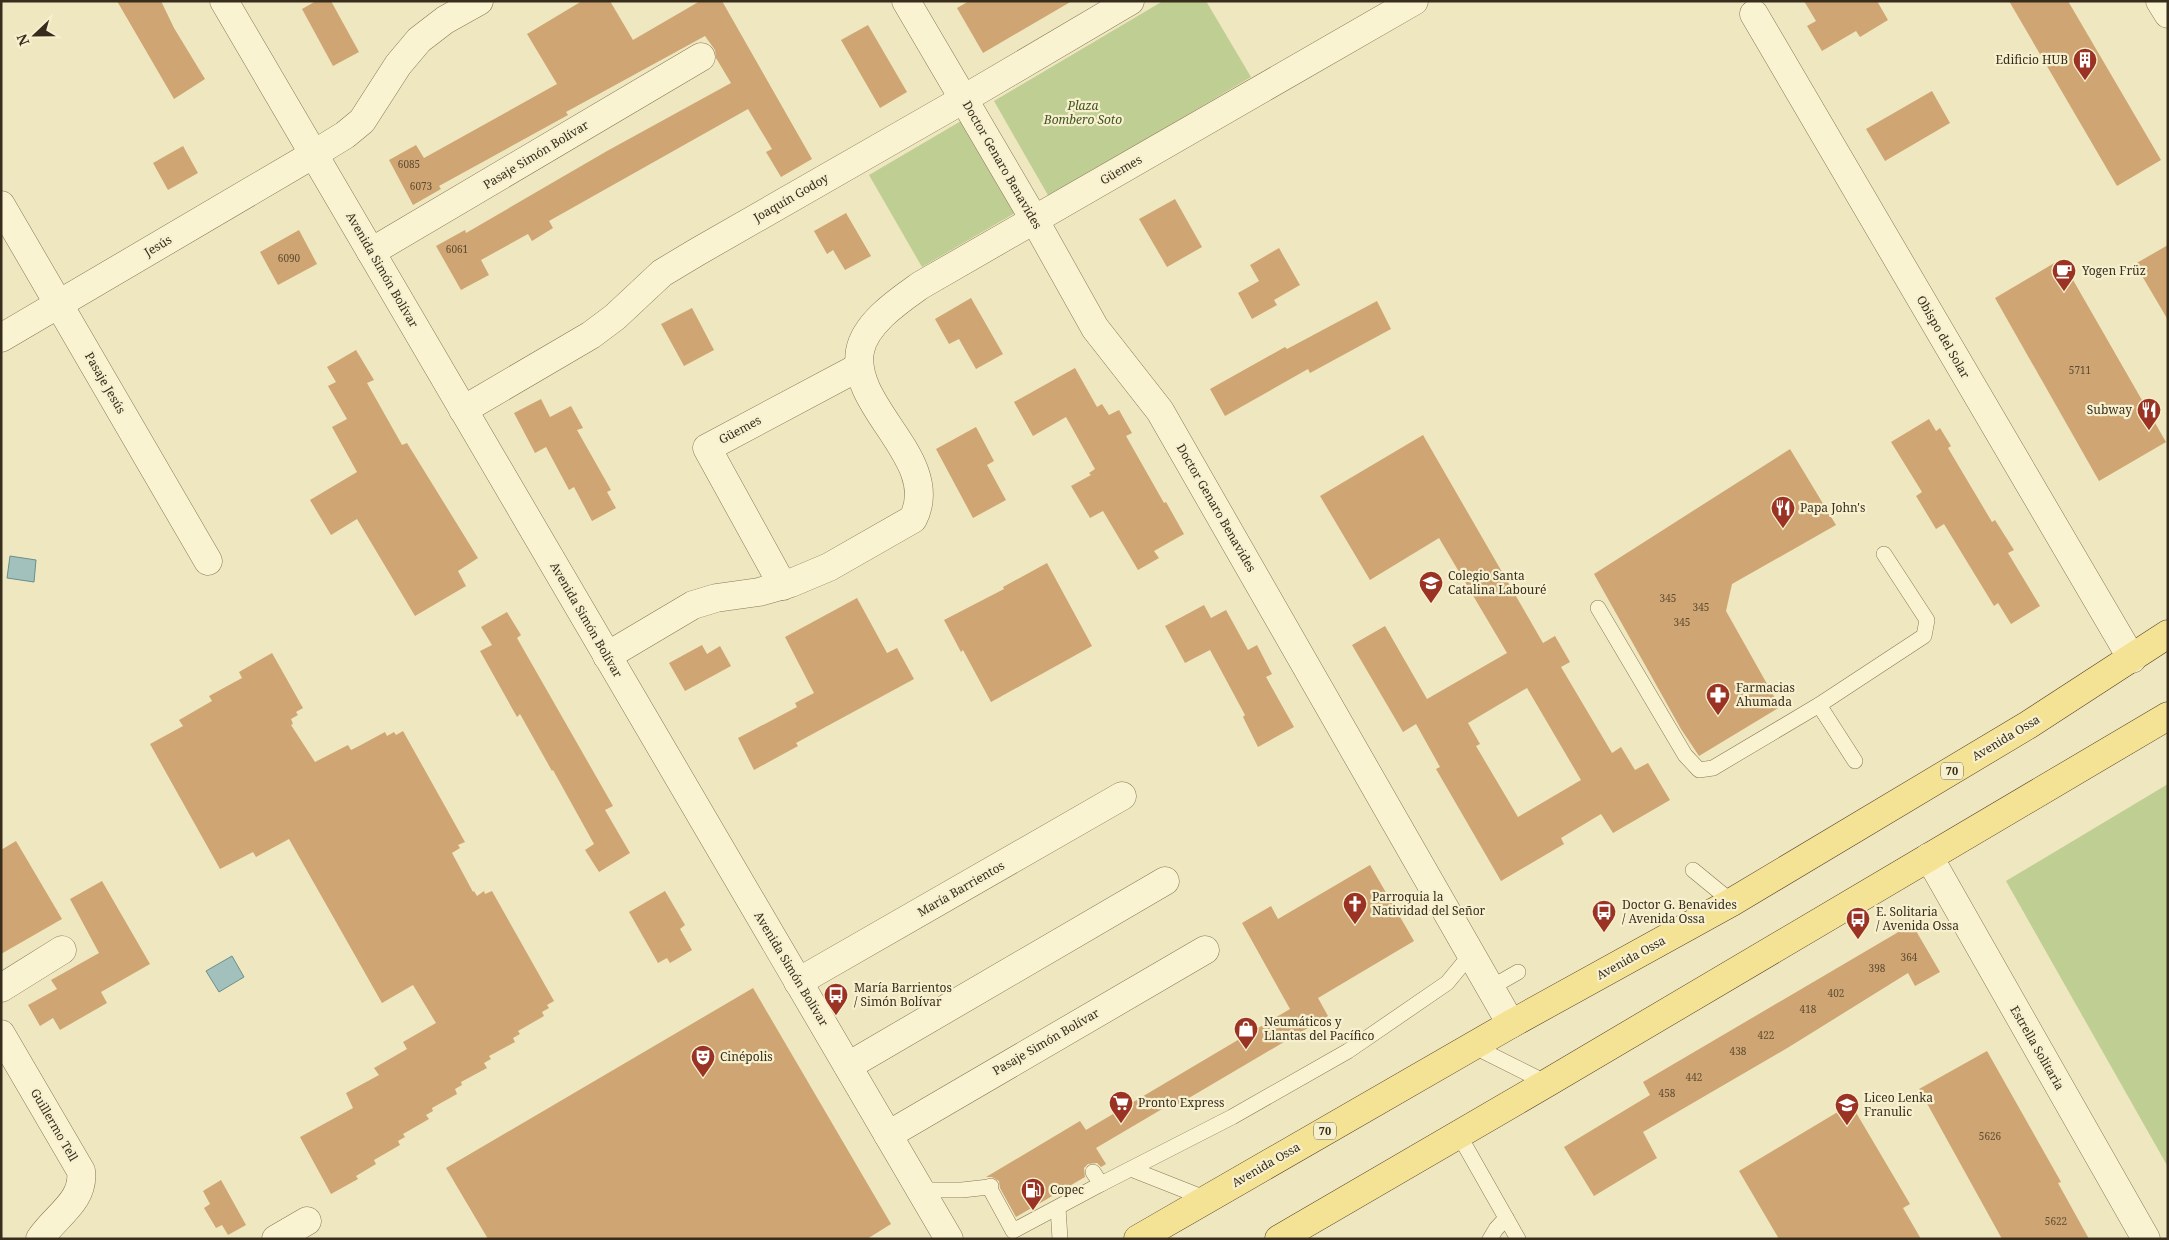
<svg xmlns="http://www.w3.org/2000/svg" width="2169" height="1240" font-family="'Noto Serif',serif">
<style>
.green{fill:#bfce93}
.water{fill:#a2c1bc;stroke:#698f8b}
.building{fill:#cfa673;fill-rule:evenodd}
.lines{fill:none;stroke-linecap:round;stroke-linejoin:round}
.service-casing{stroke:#897857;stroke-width:16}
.minor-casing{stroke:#897857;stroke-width:29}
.tertiary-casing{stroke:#897857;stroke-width:29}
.primary-casing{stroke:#56452b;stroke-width:29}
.service{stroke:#faf3d2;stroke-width:15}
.minor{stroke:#faf3d2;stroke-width:28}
.tertiary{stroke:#faf3d2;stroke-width:28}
.primary{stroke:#f5e395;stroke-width:28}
.labels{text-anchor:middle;stroke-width:4.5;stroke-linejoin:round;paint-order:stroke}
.number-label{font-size:10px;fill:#5e4b32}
.shield{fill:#f7f0cf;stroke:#716852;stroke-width:1}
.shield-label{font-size:11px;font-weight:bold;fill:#382d1c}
.poi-label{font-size:12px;fill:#382d1c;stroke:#f7f0cf;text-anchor:start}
.park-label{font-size:12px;font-style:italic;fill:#415522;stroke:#f7f0cf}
.street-label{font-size:12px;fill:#382d1c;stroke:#f7f0cf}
</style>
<rect width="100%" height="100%" fill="#efe7bf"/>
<g class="green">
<path d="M1163,1h43l45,76 -202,120 -55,-96z"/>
<path d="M961,121l54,92 -93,54 -53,-92z"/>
<path d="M2168,784v383l-162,-286z"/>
</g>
<g class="water">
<path d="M10,556l26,4 -2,22 -27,-4z"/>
<path d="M232,956l12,21 -25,15 -13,-21z"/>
</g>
<g class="building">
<path d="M117,1h44l13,27 31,51 -31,20z"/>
<path d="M316,1h15l28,51 -26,14 -31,-57z"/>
<path d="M582,1h28l23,39 67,-39h22l90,158 -31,18 -15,-25 6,-3 -24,-40 -199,112 4,7 -21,13 -4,-7 -47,26 8,15 -28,15 -25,-44 29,-16 1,3 141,-82 124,-68 -15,-25 -1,-8 -10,-14 -139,76 2,3 -129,71 2,3 -28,16 -24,-45 27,-15 8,13 133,-74 -30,-50z"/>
<path d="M969,1h103l-89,52 -26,-45z"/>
<path d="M1804,1h73l11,19 -28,17 -4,-6 -34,20 -15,-25 9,-5z"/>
<path d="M2009,1h59l93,159 -44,26z"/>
<path d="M868,25l39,67 -27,16 -39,-68z"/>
<path d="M1932,91l18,32 -65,38 -19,-32z"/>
<path d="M183,146l15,27 -30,17 -15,-27z"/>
<path d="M1175,199l27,48 -35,20 -28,-48z"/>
<path d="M846,213l25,43 -26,14 -12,-20 -6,4 -13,-23z"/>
<path d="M299,230l18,34 -39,21 -18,-33z"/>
<path d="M2168,245v75l-33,-56z"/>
<path d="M1279,248l21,37 -26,15 3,5 -25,14 -14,-26 21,-12 -9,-16z"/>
<path d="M2061,259l105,183 -67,39 -104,-183z"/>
<path d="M971,298l32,56 -27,15 -17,-30 -10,5 -14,-25z"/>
<path d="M1377,301l14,28 -81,44 -2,-4 -83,47 -15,-27 75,-42 2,2z"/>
<path d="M692,308l22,42 -30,16 -23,-42z"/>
<path d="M356,350l18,30 -7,3 35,62 5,-2 71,115 -20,13 8,15 -51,30 -58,-97 -26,16 -21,-35 47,-28 -25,-45 15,-8 -19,-33 8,-4 -9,-15z"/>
<path d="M1075,368l22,39 5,-3 7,11 10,-5 13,23 -6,3 38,67 2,-1 18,32 -30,17 5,7 -21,12 -35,-59 -13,7 -19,-32 20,-11 -2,-2 6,-4 -29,-52 -33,19 -19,-34z"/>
<path d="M541,399l9,18 21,-11 12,22 -6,2 34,60 -4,2 9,16 -24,13 -18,-34 -5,3 -23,-43 -11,6 -21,-40z"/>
<path d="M1929,419l7,12 4,-3 11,18 -3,2 44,74 3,-2 19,30 -6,3 32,53 -29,18 -13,-21 -4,3 -50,-82 -8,5 -20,-33 6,-4 -31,-50z"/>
<path d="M976,427l18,34 -7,4 19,35 -33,18 -37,-69z"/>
<path d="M1423,435l120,208 12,-7 15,26 -9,5 51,86 9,-6 14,23 13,-7 22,37 -57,33 -12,-19 -40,24 3,6 -63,37 -65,-112 4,-2 -24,-43 -13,8 -51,-87 33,-19 42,73 80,-46 -68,-115 -69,42 -50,-84zM1527,688l54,92 -63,37 -42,-71 4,-2 -12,-21z"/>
<path d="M1790,449l46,76 -104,59 -6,27 54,96 -81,49 -18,-27 -87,-155z"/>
<path d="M1047,563l45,83 -101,56 -28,-52 -2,2 -17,-32 60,-31 -1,-2z"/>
<path d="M857,598l30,55 10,-5 17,31 -118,64 2,3 -44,24 -16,-32 59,-31 -2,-4 19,-10 -29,-56z"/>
<path d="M1204,605l7,13 15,-8 22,40 9,-5 15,29 -6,3 28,50 -36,20 -15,-30 2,-2 -35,-65 -25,13 -20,-37z"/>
<path d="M507,612l14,23 -4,3 96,168 -8,4 25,43 -31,19 -14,-22 9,-6 -41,-74 -1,1 -32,-57 -3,3 -37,-66 12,-6 -11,-18z"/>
<path d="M702,645l5,9 13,-8 11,20 -46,25 -16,-28z"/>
<path d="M272,653l31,55 -7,4 2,3 -7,4 2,5 -2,1 24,37 33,-17 3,5 8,-4 26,-14 2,4 7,-4 2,3 7,-4 62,111 -7,3 2,3 -8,5 21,39 1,-1 3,5 7,-5 1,3 7,-3 62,110 -7,4 2,3 -7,4 2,4 -26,15 2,3 -7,4 2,4 -26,14 2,3 -7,4 3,5 -26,14 1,3 -7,4 2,5 -25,14 1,3 -7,4 3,4 -26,15 2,3 -7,4 2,4 -26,15 2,4 -20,12 2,3 -27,15 -31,-57 53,-29 -7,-15 33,-18 -5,-7 33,-19 -4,-7 33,-19 -23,-38 -31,18 -93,-164 -33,18 -3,-5 -33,17 -70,-125 33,-18 -4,-6 33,-19 -3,-5 33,-18 -3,-6z"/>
<path d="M16,841l46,78 -61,35v-104z"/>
<path d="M1370,865l44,76 -96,57 10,18 -151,89 -3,-3 -78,46 10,16 -5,3 -4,-4 -9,1 -4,4 1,9 -69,40 -16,-29 -1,-7 -7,-4h-6l94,-56 6,9 204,-121 -48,-86 29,-17 7,13z"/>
<path d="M102,881l48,83 -49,28 6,11 -47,27 -7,-12 -13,8 -12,-21 29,-16 -6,-9 48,-27 -29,-54z"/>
<path d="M665,891l20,34 -5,4 12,21 -22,13 -3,-5 -9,5 -29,-51z"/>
<path d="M1912,924l28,48 -25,14 -7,-13 -119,74 -146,85 14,26 -63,38 -30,-49 86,-52 -7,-13z"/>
<path d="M753,988l138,236 -24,15h-379l-42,-71z"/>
<path d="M1987,1051l74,131 -3,1 31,56h-87l-83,-150z"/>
<path d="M1851,1104l59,100 -7,4 18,31h-142l-40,-68z"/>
<path d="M221,1180l25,45 -18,10 -6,-10 -6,3 -12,-20 6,-4 -7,-13z"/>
</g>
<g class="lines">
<defs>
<g id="service">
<path d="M1598,608l87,147 14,15 14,-2 106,-63 105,-69 3,-16 -43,-66"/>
<path d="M1819,705l36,56"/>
<path d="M1693,870l39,32"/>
<path d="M1490,988l28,-16"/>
<path d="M1473,1046l74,37"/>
<path d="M1459,1135l59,104"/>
<path d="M1131,1169l76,30"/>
<path d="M1101,1184l131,-67 116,-66 99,-68 24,-29"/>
<path d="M991,1186l-2,1 24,44 88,-47 -8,-12"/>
<path d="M920,1190h42l27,-3"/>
<path d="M1058,1208l2,31"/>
<path d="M1490,1239l6,-10 10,-11"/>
</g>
<g id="minor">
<path d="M906,1l128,218 61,109 65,83 351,613"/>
<path d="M2160,1l8,13"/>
<path d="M1754,14l378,645"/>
<path d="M1,205l207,356"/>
<path d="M371,252l330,-195"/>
<path d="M1,338l313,-184"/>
<path d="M463,410l128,-75 24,-18 47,-44 35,-21 253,-145 180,-106"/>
<path d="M783,586l-76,-138 152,-81"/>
<path d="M607,656l86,-51 23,-7 43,-6 32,-9 38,-16 84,-48c30,-59 -63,-111 -53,-168 5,-28 40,-51 61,-66l493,-284"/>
<path d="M1929,857l217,382"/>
<path d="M798,982l324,-186"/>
<path d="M1,988l61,-38"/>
<path d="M1,1034l80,137c4,30 -26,45 -41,68"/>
<path d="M848,1066l317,-185"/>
<path d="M888,1135l317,-185"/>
<path d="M276,1239l31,-18"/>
</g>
<g id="tertiary">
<path d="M224,1l725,1238"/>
<path d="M314,154l31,-19 17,-14 36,-56 21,-25 26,-20 34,-19"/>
</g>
<g id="primary">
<path d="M1138,1239l373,-215 221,-122 296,-177 140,-91"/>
<path d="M1279,1239l268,-156 621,-367"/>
</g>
</defs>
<use href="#service" class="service-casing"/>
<use href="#minor" class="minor-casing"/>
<use href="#tertiary" class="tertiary-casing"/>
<use href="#primary" class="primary-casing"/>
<use href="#service" class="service"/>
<use href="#minor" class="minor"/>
<use href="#tertiary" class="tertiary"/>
<use href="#primary" class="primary"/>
</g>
<defs>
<symbol id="building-pin" viewBox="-11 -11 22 30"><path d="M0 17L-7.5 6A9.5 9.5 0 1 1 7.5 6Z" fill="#9a3324" stroke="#f7f0cf"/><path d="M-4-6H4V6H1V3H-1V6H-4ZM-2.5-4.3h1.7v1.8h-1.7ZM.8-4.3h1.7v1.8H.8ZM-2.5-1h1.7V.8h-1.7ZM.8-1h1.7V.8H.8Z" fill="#fff"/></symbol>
<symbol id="cafe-pin" viewBox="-11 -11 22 30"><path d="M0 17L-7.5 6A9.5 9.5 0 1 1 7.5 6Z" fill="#9a3324" stroke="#f7f0cf"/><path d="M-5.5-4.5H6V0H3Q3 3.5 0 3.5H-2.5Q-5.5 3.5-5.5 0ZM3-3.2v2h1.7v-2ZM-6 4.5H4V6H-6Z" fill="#fff"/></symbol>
<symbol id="restaurant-pin" viewBox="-11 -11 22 30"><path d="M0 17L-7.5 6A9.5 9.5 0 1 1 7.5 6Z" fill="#9a3324" stroke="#f7f0cf"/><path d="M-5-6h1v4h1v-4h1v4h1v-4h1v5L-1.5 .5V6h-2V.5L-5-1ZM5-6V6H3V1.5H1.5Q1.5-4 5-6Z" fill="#fff"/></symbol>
<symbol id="school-pin" viewBox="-11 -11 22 30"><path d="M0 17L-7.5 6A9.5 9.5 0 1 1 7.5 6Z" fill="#9a3324" stroke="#f7f0cf"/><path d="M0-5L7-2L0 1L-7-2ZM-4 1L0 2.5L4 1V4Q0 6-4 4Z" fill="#fff"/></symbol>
<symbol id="pharmacy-pin" viewBox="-11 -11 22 30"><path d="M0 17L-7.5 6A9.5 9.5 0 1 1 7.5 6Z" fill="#9a3324" stroke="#f7f0cf"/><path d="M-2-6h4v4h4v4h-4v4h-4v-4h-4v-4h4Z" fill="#fff"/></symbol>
<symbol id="church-pin" viewBox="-11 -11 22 30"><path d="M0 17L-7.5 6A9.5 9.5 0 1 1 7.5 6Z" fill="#9a3324" stroke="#f7f0cf"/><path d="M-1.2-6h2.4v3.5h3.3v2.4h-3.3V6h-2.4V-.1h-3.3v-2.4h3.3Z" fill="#fff"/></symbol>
<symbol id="bus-pin" viewBox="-11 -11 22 30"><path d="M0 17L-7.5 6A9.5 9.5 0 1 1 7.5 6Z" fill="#9a3324" stroke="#f7f0cf"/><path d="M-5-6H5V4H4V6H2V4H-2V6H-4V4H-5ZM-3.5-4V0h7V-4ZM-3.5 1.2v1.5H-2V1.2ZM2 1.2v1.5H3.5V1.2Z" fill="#fff"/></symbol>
<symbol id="shop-pin" viewBox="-11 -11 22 30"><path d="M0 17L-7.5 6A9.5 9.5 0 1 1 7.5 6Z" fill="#9a3324" stroke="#f7f0cf"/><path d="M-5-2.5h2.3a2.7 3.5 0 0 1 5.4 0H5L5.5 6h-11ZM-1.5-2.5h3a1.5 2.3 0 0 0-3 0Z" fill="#fff"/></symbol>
<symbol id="theatre-pin" viewBox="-11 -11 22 30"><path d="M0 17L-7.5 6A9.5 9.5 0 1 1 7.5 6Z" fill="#9a3324" stroke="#f7f0cf"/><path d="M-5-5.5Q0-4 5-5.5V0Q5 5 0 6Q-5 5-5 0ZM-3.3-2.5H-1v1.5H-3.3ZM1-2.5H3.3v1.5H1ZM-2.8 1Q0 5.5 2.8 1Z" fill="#fff"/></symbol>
<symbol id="supermarket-pin" viewBox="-11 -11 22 30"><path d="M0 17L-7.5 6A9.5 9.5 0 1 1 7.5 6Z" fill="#9a3324" stroke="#f7f0cf"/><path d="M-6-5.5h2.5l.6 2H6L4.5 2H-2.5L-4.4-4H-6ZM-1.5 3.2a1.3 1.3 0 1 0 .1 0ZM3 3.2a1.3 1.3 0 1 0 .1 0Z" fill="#fff"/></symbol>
<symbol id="fuel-pin" viewBox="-11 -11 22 30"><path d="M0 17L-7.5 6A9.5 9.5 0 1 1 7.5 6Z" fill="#9a3324" stroke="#f7f0cf"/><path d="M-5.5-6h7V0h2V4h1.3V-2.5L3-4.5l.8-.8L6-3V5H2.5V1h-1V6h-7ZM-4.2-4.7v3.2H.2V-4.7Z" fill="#fff"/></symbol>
</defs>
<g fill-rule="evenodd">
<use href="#building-pin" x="2071" y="46" width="28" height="38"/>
<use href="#cafe-pin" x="2050" y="257" width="28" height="38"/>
<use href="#restaurant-pin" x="2135" y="396" width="28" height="38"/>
<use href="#restaurant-pin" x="1769" y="494" width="28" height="38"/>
<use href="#school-pin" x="1417" y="569" width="28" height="38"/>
<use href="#pharmacy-pin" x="1704" y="681" width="28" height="38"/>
<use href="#church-pin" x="1341" y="890" width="28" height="38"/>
<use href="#bus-pin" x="1590" y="898" width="28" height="38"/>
<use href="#bus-pin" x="1844" y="905" width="28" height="38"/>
<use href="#bus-pin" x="822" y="981" width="28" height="38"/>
<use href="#shop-pin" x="1232" y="1015" width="28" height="38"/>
<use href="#theatre-pin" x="689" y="1043" width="28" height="38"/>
<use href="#supermarket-pin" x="1107" y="1089" width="28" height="38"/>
<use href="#school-pin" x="1833" y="1091" width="28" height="38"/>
<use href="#fuel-pin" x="1019" y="1176" width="28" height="38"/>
</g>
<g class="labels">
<g class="number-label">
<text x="409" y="168">6085</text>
<text x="421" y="190">6073</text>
<text x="457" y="253">6061</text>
<text x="289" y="262">6090</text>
<text x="2080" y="374">5711</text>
<text x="1668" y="602">345</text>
<text x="1701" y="611">345</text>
<text x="1682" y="626">345</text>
<text x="1909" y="961">364</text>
<text x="1877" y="972">398</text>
<text x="1836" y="997">402</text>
<text x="1808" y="1013">418</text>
<text x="1766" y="1039">422</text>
<text x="1738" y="1055">438</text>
<text x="1694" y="1081">442</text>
<text x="1667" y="1097">458</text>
<text x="1990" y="1140">5626</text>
<text x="2056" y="1225">5622</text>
</g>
<g class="shield">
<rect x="1941" y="762.5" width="22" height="17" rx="4"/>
<rect x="1314" y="1122.5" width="22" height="17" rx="4"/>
</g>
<g class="shield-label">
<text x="1952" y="775">70</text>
<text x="1325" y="1135">70</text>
</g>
<g class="poi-label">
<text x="2068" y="64" text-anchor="end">Edificio HUB</text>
<text x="2082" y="275">Yogen Früz</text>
<text x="2132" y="414" text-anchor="end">Subway</text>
<text x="1800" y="512">Papa John's</text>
<text x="1448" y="580">Colegio Santa<tspan x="1448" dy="14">Catalina Labouré</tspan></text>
<text x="1736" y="692">Farmacias<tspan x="1736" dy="14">Ahumada</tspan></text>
<text x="1372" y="901">Parroquia la<tspan x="1372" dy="14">Natividad del Señor</tspan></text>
<text x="1622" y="909">Doctor G. Benavides<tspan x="1622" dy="14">/ Avenida Ossa</tspan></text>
<text x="1876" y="916">E. Solitaria<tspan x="1876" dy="14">/ Avenida Ossa</tspan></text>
<text x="854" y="992">María Barrientos<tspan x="854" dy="14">/ Simón Bolívar</tspan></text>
<text x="1264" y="1026">Neumáticos y<tspan x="1264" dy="14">Llantas del Pacífico</tspan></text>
<text x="720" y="1061">Cinépolis</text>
<text x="1864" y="1102">Liceo Lenka<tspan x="1864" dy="14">Franulic</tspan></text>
<text x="1138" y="1107">Pronto Express</text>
<text x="1050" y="1194">Copec</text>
</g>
<g class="park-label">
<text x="1083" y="110">Plaza<tspan x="1083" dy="14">Bombero Soto</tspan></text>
</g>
<g class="street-label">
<text transform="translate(536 155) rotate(-31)" y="4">Pasaje Simón Bolívar</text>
<text transform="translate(1002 165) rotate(60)" y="4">Doctor Genaro Benavides</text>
<text transform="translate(1121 170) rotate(-30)" y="4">Güemes</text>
<text transform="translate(791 198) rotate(-30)" y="4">Joaquín Godoy</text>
<text transform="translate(158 246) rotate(-31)" y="4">Jesús</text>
<text transform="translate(382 270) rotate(60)" y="4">Avenida Simón Bolívar</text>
<text transform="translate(1943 337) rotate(60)" y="4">Obispo del Solar</text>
<text transform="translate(105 383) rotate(60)" y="4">Pasaje Jesús</text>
<text transform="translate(740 430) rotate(-28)" y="4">Güemes</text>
<text transform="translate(1216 508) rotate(60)" y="4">Doctor Genaro Benavides</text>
<text transform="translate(586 620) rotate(60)" y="4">Avenida Simón Bolívar</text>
<text transform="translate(2006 738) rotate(-31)" y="4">Avenida Ossa</text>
<text transform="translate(961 889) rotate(-30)" y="4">María Barrientos</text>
<text transform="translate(1631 958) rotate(-29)" y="4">Avenida Ossa</text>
<text transform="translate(791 969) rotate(59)" y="4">Avenida Simón Bolívar</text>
<text transform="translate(1046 1042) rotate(-30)" y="4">Pasaje Simón Bolívar</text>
<text transform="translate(2037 1048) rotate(60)" y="4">Estrella Solitaria</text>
<text transform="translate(54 1125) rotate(60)" y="4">Guillermo Tell</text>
<text transform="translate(1266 1165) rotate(-30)" y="4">Avenida Ossa</text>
</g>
</g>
<rect width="2169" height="1240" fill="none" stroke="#382d1c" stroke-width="5"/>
<g transform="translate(35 35) rotate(248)" stroke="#f7f0cf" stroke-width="4" paint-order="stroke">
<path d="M0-4L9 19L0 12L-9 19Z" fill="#382d1c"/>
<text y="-8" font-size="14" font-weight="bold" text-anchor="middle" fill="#382d1c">N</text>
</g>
</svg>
